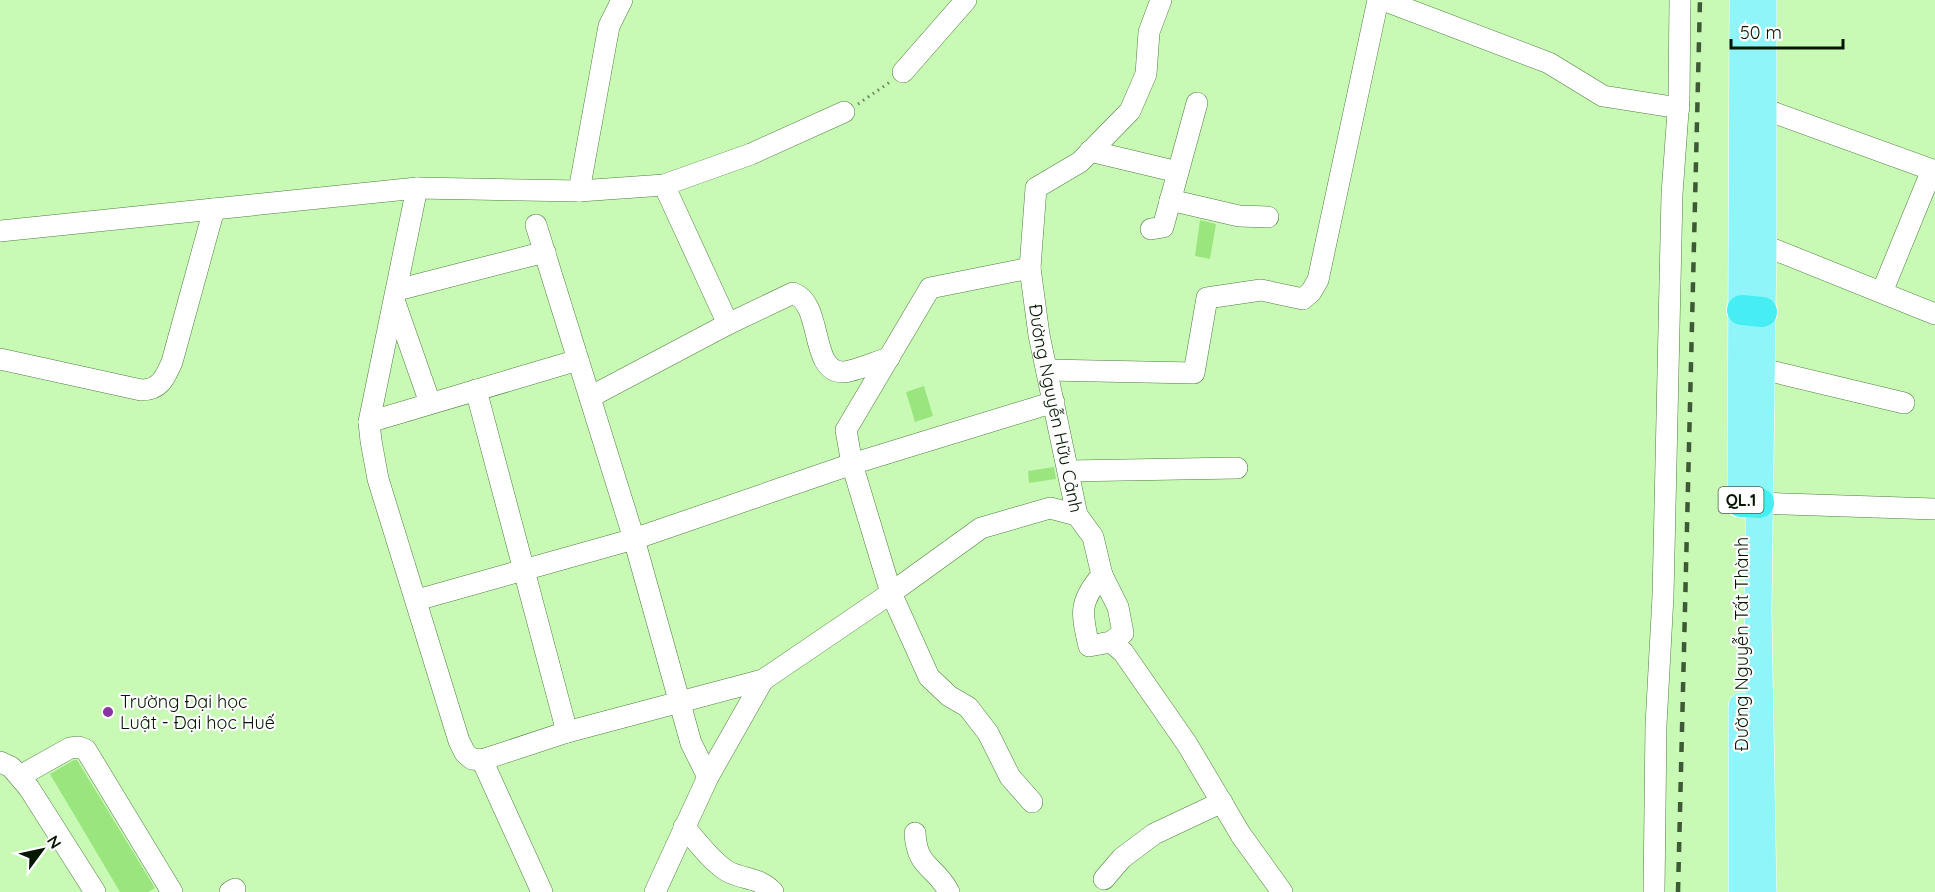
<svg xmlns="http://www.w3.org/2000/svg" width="1935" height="892" font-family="Quicksand,sans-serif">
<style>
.building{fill:#9be57f}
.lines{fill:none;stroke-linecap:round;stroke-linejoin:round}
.minor-casing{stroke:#507d3f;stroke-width:22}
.major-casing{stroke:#fff;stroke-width:28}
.highway-casing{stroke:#fff;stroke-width:32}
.path{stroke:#628257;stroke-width:3;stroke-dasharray:1.5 4.5;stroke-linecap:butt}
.minor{stroke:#fff;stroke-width:21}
.major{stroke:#90f5f8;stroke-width:27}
.highway{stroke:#46eef3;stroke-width:30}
.rail{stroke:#3e5936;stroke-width:4.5;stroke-dasharray:10 10;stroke-linecap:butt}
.poi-dot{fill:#8934a2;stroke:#fff;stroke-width:2}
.labels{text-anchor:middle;stroke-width:4.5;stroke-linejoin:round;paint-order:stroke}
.shield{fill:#fff;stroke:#505c4d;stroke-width:1.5}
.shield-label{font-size:16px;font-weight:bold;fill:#051601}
.street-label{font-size:18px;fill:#051601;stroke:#fff}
.poi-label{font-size:18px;fill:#051601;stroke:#fff;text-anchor:start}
</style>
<rect width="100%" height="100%" fill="#c8fab6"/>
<g class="building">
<path d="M1200,220l16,4 -6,35 -15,-3z"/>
<path d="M924,386l9,30 -18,6 -9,-30z"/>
<path d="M1054,467l2,12 -27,4 -1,-12z"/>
<path d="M74,760h3l78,128 -7,4h-28l-70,-118z"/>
</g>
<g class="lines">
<defs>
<g id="minor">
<path id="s1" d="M1161,0l-12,32 -3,42 -16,37 -50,51 -44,26 -6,80 9,67 38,180 16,22 9,38c-23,27 -21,37 -13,71l22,-4 12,10 64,92 54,91 41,57"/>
<path d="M1383,0l166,63 54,33 76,12"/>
<path d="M903,72l63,-72"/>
<path d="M1764,109l171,62"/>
<path d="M1090,151l88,21"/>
<path d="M664,185l64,139"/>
<path d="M417,188l-48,234 2,19 7,38 81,262 6,12 7,6 10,1 85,-28 196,-52"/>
<path d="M579,191l30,-165 13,-26"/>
<path d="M1170,200l69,16 29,1"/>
<path d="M536,225l98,314 57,204 17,34"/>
<path d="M1151,229l12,-2 34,-124"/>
<path d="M0,231l417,-43 162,3 85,-6 87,-31 93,-42"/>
<path d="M1763,245l172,69"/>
<path d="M1030,268l-100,20 -84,142 6,34 39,129 38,84 20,19 19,11 20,26 22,44 22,25"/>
<path d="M397,290l148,-38"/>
<path d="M1882,292l50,-122"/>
<path d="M395,303l35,100"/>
<path d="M0,359l141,31c19,0 24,-12 31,-28l42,-153"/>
<path d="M1762,369l142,34"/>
<path d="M1047,370l147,3 13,-75 54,-8 42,9 8,-7 7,-12 60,-280"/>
<path d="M476,390l91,342"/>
<path d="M590,397l138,-73 65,-31c31,11 16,79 50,79 10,0 35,-11 46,-14"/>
<path d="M369,422l209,-62"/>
<path d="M1068,471l169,-3"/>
<path d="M1759,503l176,6"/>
<path d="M1102,575l16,32 5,26 -12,9"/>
<path d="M417,600l217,-61 218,-75 202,-62"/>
<path d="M482,760l60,132"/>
<path d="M0,762l11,5 18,21 66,104"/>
<path d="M20,776l50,-28 9,-1 7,3 86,142"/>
<path d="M684,827c13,14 27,34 43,44 16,9 33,6 46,21"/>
<path d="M915,833c2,36 20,32 34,59"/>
<path d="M1104,879l18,-21 32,-24 68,-32"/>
<path d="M230,892l5,-3"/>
<path d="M655,892l53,-115 55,-97 128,-87 90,-65 69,-20 27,7"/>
<path d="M1654,892l2,-167 7,-129 9,-402 7,-96 1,-98"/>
</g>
<g id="major">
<path d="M1741,497l2,-497"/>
<path d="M1742,706v186"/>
<path d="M1763,892l-5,-281 5,-366v-245"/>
</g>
<g id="highway">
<path d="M1742,310l20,2"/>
<path d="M1741,502l18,1"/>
</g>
</defs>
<use href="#minor" class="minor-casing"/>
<use href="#major" class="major-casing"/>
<use href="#highway" class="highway-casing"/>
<path class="path" d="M858,104l32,-22"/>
<use href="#minor" class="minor"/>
<use href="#major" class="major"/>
<use href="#highway" class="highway"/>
<path class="rail" d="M1678,892l22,-892"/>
</g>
<circle class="poi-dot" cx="108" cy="712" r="6"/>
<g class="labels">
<rect class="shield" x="1718.5" y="487" width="45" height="26" rx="4.5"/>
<g class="shield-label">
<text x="1741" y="506">QL.1</text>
</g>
<g class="street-label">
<text dy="6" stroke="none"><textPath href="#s1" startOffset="462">Đường Nguyễn Hữu Cảnh</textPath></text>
<text transform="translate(1742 644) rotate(-90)" y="6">Đường Nguyễn Tất Thành</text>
</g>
<g class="poi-label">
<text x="120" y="708">Trường Đại học<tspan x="120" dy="21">Luật - Đại học Huế</tspan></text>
</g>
</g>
<g transform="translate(42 850) rotate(57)" stroke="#ffffff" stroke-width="4.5" paint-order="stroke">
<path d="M0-4.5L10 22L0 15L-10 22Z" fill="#051601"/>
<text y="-9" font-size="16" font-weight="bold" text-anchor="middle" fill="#051601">N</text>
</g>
<path d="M1731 39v9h112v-9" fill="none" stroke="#051601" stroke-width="3"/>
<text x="1740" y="39" font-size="18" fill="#051601" stroke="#ffffff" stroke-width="4.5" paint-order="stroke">50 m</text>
</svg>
